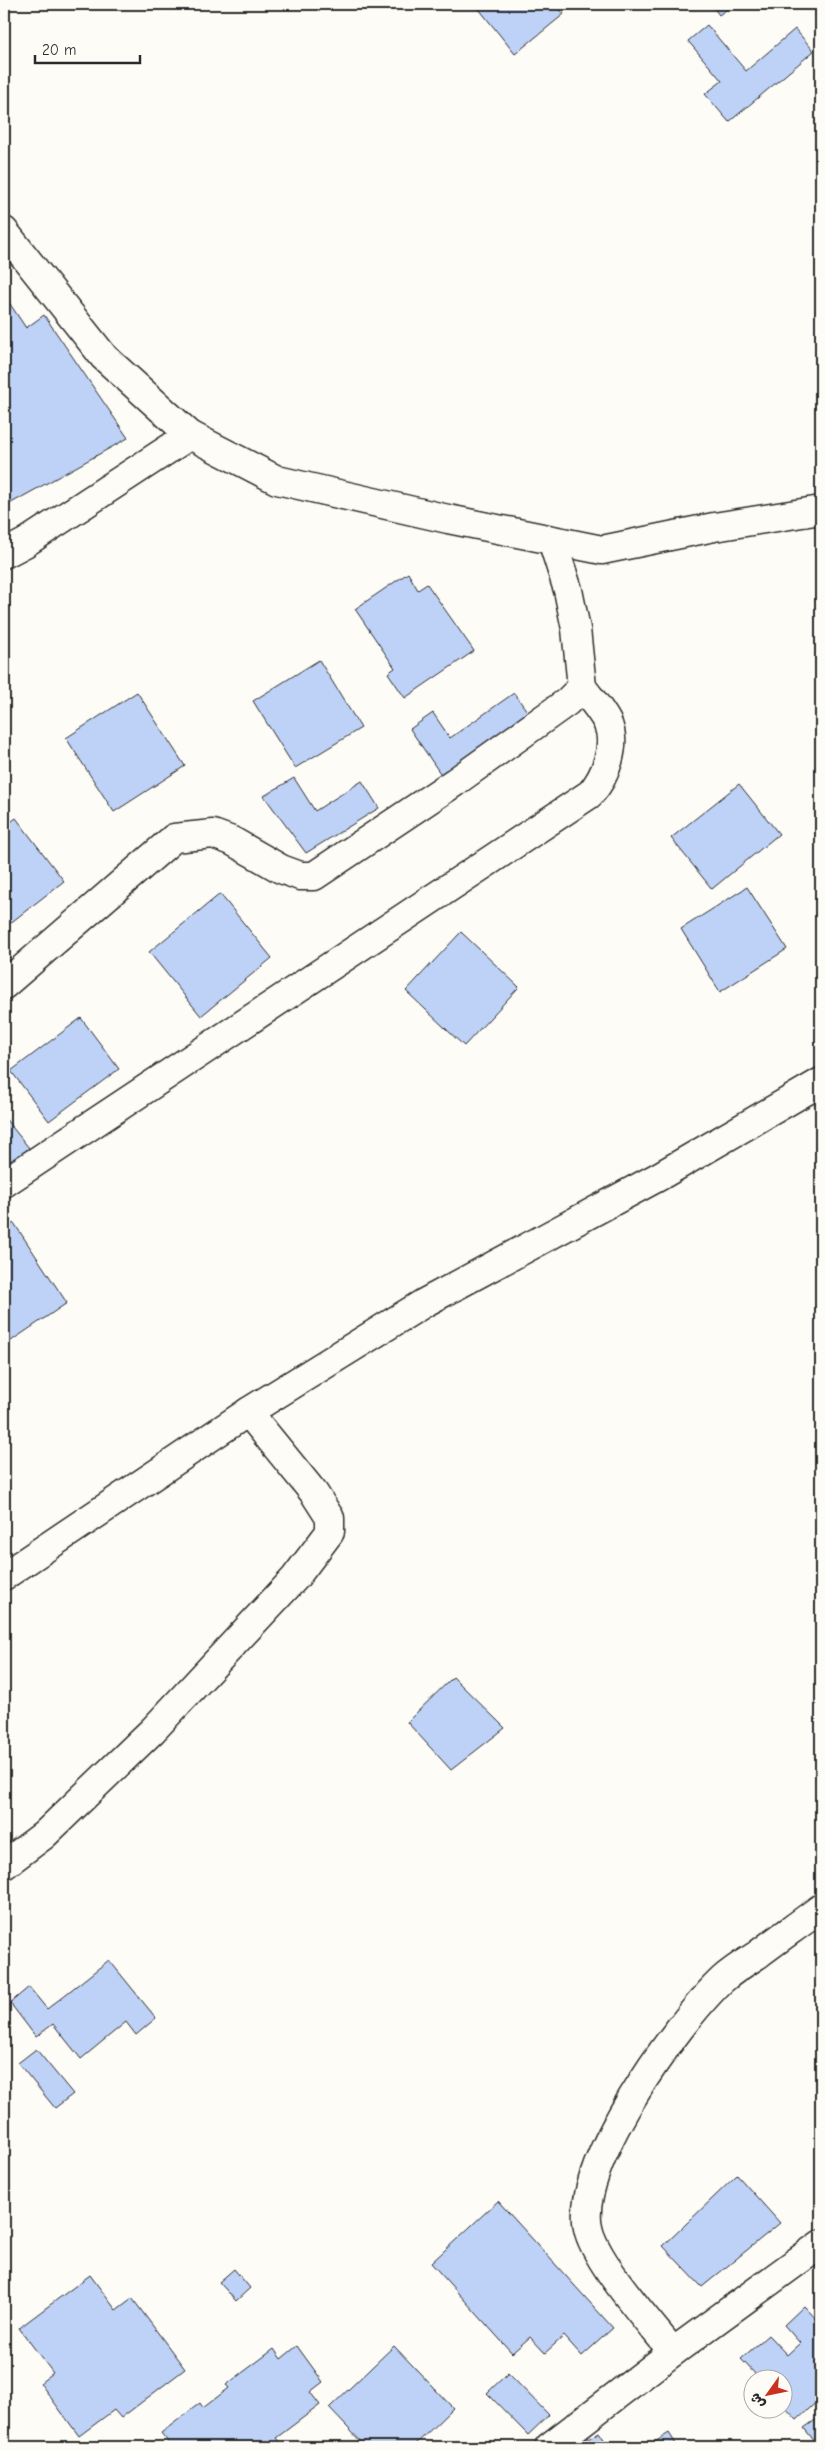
<svg xmlns="http://www.w3.org/2000/svg" width="825" height="2451" font-family="'Comic Neue','Playpen Sans Arabic',sans-serif">
<style>
.building{fill:#bed2f7;stroke:#2b2b2b}
.lines{fill:none;stroke-linecap:round;stroke-linejoin:round}
.minor-casing{stroke:#2b2b2b;stroke-width:31}
.minor{stroke:#fdfcf7;stroke-width:28}
</style>
<rect width="100%" height="100%" fill="#fdfcf7"/>
<filter id="ink" filterUnits="userSpaceOnUse"><feTurbulence type="fractalNoise" baseFrequency=".02" numOctaves="2"/><feDisplacementMap in="SourceGraphic" scale="10" xChannelSelector="R" yChannelSelector="G"/><feConvolveMatrix kernelMatrix="1 2 1 2 8 2 1 2 1" color-interpolation-filters="sRGB"/></filter>
<g filter="url(#ink)">
<g class="building">
<path d="M475,4h80l9,10 -49,40z"/>
<path d="M711,4h23l-15,11z"/>
<path d="M707,25l39,46 49,-42 19,22 -85,71 -24,-28 17,-13 -34,-40z"/>
<path d="M4,295l22,33 18,-13 84,123 -124,69z"/>
<path d="M408,573l10,17 9,-6 47,67 -69,47 -17,-25 7,-5 -40,-59z"/>
<path d="M319,660l42,68 -66,40 -42,-67z"/>
<path d="M137,692l48,74 -71,46 -48,-74z"/>
<path d="M514,693l18,25 -88,61 -34,-50 23,-16 17,25z"/>
<path d="M294,778l21,33 47,-30 17,27 -73,45 -42,-57z"/>
<path d="M739,784l40,50 -67,55 -41,-51z"/>
<path d="M16,818l48,63 -60,47v-101z"/>
<path d="M747,887l40,62 -67,43 -39,-63z"/>
<path d="M220,894l52,64 -71,58 -52,-64z"/>
<path d="M461,932l58,55 -55,59 -58,-55z"/>
<path d="M81,1018l38,51 -70,52 -38,-50z"/>
<path d="M4,1117l25,31 -25,21z"/>
<path d="M14,1223l53,80 -59,40 -4,-5v-109z"/>
<path d="M453,1677l52,51 -54,42 -44,-48z"/>
<path d="M109,1960l47,58 -20,17 -10,-13 -45,37 -28,-35 -17,13 -26,-34 19,-16 18,22z"/>
<path d="M36,2049l37,45 -18,14 -37,-45z"/>
<path d="M737,2175l43,48 -78,64 -39,-41z"/>
<path d="M498,2201l115,127 -31,28 -18,-20 -19,17 -15,-16 -18,16 -81,-90z"/>
<path d="M234,2269l16,19 -14,13 -17,-19z"/>
<path d="M90,2275l26,35 16,-12 53,71 -64,49 -7,-8 -35,26 -39,-53 13,-10 -34,-45z"/>
<path d="M804,2306l17,18v74l-24,22 -15,-16v-26h-23l-18,-19 27,-24 19,20 13,-12 -16,-18z"/>
<path d="M297,2346l26,36 -13,10 10,13 -44,33 8,9h-112l-11,-14 39,-30 3,5 26,-20 -3,-3 48,-36 7,10z"/>
<path d="M394,2346l59,62 -40,39h-47l-37,-39z"/>
<path d="M508,2373l41,42 -21,20 -41,-42z"/>
<path d="M821,2416v31h-2l-15,-19z"/>
<path d="M599,2432l10,15h-21l-3,-6z"/>
<path d="M669,2433l9,14h-31z"/>
</g>
<g class="lines">
<defs>
<g id="minor">
<path d="M4,231l100,126 86,78 87,45 171,39 154,31 112,-23 107,-17"/>
<path d="M4,554l21,-11 165,-108"/>
<path d="M4,985l170,-147 39,-4 19,7 49,28 19,7h14l141,-94 112,-80 15,-15 -6,-58 -8,-39 -16,-50"/>
<path d="M4,1183l586,-389c15,-16 28,-49 17,-72 -6,-12 -17,-24 -25,-35"/>
<path d="M4,1576l244,-164 176,-109 234,-126 163,-95"/>
<path d="M4,1865l40,-30 109,-105 142,-152 35,-46v-14l-16,-25 -66,-81"/>
<path d="M673,2352l148,-108"/>
<path d="M549,2447l124,-95c-23,-29 -74,-86 -84,-120 -19,-62 89,-211 134,-253 10,-9 23,-17 34,-24 21,-16 43,-31 64,-47"/>
</g>
</defs>
<use href="#minor" class="minor-casing"/>
<use href="#minor" class="minor"/>
</g>
</g>
<rect width="825" height="2451" fill="none" stroke="#fdfcf7" stroke-width="20"/>
<rect x="10" y="10" width="805" height="2431" fill="none" stroke="#2b2b2b" stroke-width="2" filter="url(#ink)"/>
<g transform="translate(768 2394) rotate(237)"><circle r="24" fill="#fdfcf7" stroke="#a9a8a5"/>
<path d="M0-4L9 19L0 12L-9 19Z" fill="#c8321e"/>
<text y="-8" font-size="14" font-weight="bold" text-anchor="middle" fill="#2b2b2b">ش</text>
</g>
<path d="M35 55v8h105v-8" fill="none" stroke="#2b2b2b" stroke-width="2.5"/>
<text x="42" y="55" font-size="15" fill="#2b2b2b" stroke="#fdfcf7" stroke-width="4" paint-order="stroke">20 m</text>
</svg>
